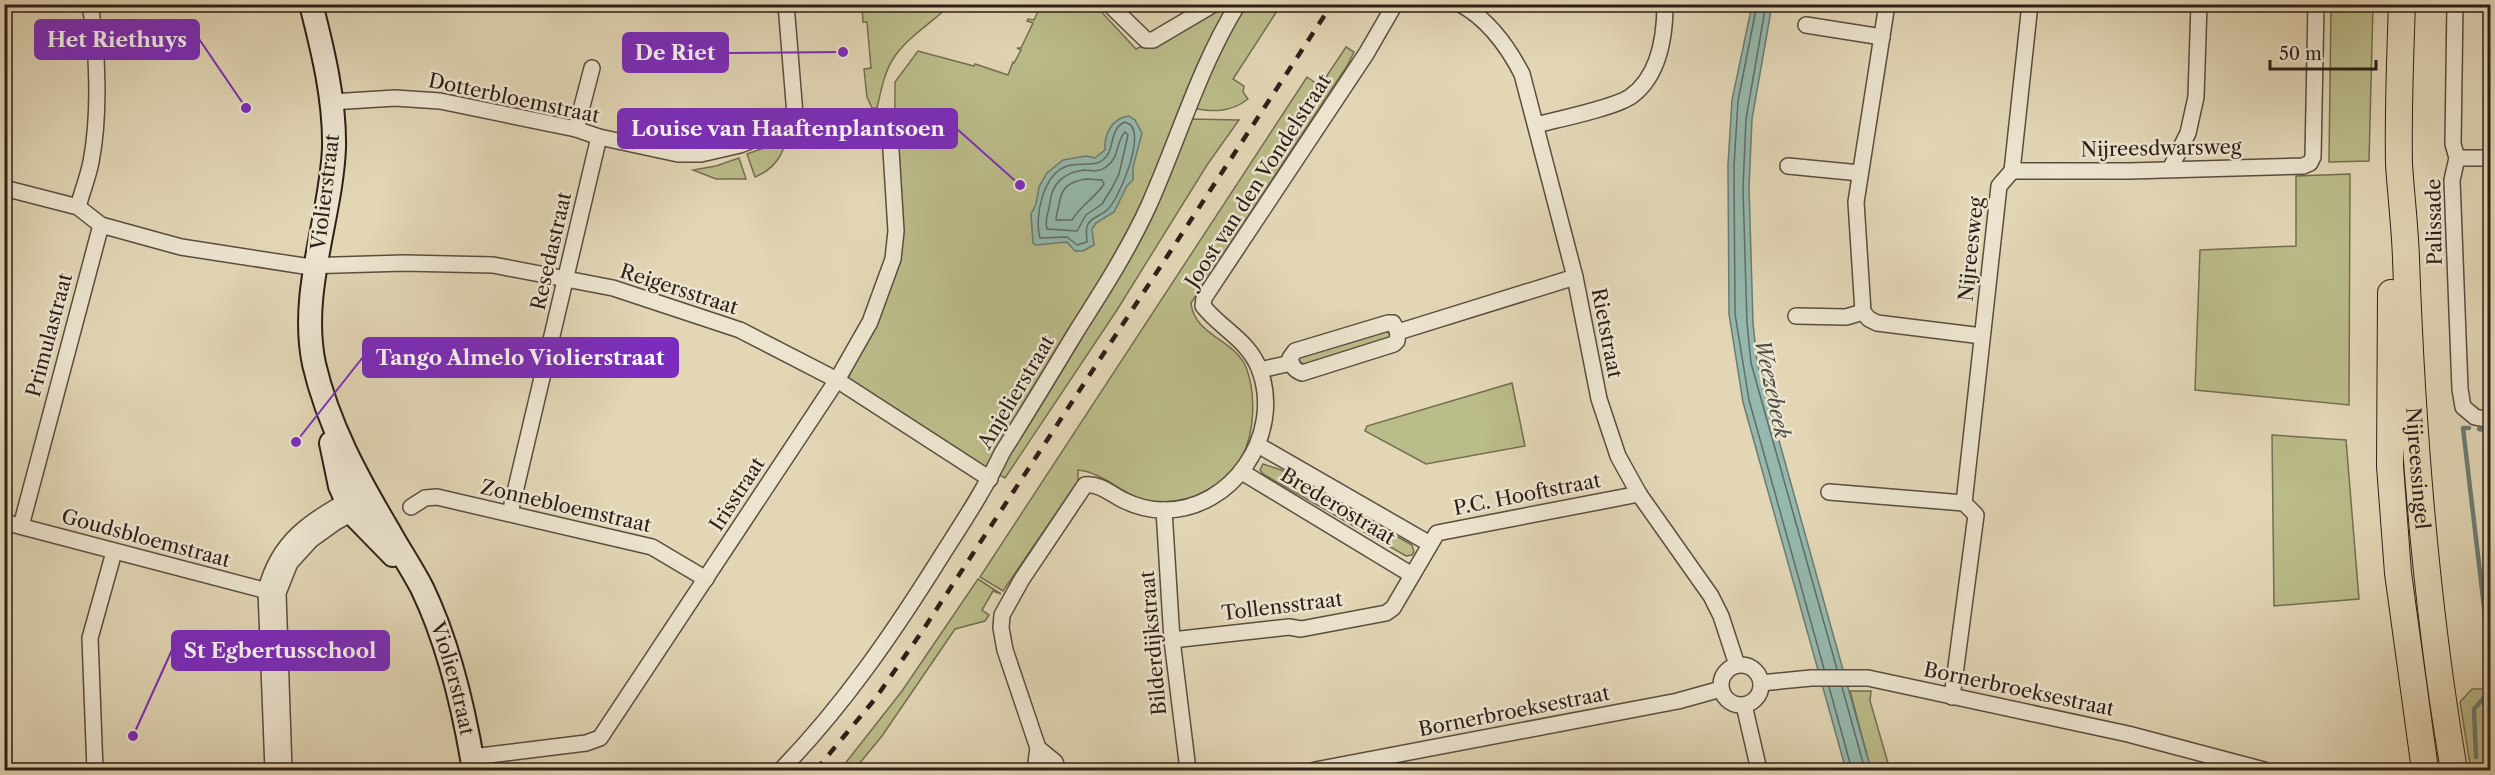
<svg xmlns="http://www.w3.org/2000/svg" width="2495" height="775" font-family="'Libre Caslon Text',serif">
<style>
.green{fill:#babc89;stroke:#746e51;stroke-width:1.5}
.water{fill:#95b9ae;stroke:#6b7b72;stroke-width:1.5}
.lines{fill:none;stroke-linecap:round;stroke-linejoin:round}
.shore{stroke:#616c64;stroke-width:1.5}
.stream{stroke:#6b7b72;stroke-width:4.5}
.street-casing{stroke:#5a4d40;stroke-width:18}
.secondary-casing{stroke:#2d1f19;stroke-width:26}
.primary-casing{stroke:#2d1f19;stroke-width:28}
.street{stroke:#ece4cf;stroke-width:15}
.secondary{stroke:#ece4cf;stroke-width:22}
.primary{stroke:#e2d6b5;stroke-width:26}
.rail{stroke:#2d1f19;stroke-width:4.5;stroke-dasharray:10 10;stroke-linecap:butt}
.labels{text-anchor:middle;stroke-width:5;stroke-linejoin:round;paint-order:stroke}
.street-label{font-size:20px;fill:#2d1f19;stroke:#ece4cf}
.water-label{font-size:21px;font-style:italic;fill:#4c4d46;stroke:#ece4cf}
.leader{fill:none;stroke:#7b2cbf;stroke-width:2}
.callout-dot{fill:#7b2cbf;stroke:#ece4cf;stroke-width:2}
.callout{fill:#7b2cbf;stroke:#7b2cbf;stroke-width:2}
.callout-label{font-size:21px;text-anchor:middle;font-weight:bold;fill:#fff}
</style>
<rect width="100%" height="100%" fill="#e2d6b5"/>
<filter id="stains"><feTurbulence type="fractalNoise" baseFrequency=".00333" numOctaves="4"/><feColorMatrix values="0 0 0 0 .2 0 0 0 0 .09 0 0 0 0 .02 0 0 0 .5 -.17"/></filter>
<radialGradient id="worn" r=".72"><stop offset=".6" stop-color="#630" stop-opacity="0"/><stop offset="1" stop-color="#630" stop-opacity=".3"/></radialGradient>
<g class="green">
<path d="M862,5h88c-18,18 -43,32 -57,54 -9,14 -12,32 -16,49h-5l-5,-11 -3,-28 7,-1 -4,-46h-4z"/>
<path d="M1041,5h54l41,44 95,-44 -95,216 -149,248 -140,-88 47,-110 1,-189 23,-31 56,15 1,-2 33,11 5,-13 1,1 7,-13 -4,-2h4l12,-25 -6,-2 1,-2 6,1z"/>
<path d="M1244,5h37l-48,74 11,7 -1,6 5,7c-18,14 -35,13 -57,9z"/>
<path d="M2331,5h42l-4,156 -40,1z"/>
<path d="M1346,47l8,5 -7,14 -156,237c3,32 44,37 55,64 10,26 9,65 -4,90 -17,29 -56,51 -89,46 -24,-3 -49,-31 -75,-33v11l-75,110 -23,-14 327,-500 13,9z"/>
<path d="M1189,119l50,1 -32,45 -90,145 -112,168 -7,-4z"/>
<path d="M786,140c-4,18 -14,30 -31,37l-8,-23z"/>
<path d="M739,158l7,21h-30l-23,-9 23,-4z"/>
<path d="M2350,174l-1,231 -154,-15 5,-140 96,-4v-70z"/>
<path d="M1384,330l7,5 -1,6 -84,25 -8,-6 3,-9z"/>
<path d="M1512,383l13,63 -99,18 -61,-33 2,-5z"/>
<path d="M2272,435l74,5 13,159 -85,7z"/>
<path d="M1263,464l18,6 131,75 2,7 -2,3 -6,1 -143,-82 -3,-4z"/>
<path d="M978,579l23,15 -8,-3 -11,19 7,5 -4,6 -30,8 -73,107 -28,34h-14l62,-79z"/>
<path d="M2472,689h18v81h-19l-11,-68z"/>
<path d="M1850,691h21l-1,10 20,69h-19z"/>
</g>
<g class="water">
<path d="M1752,5h20l-20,114 -3,68 4,136 4,39 114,408h-25l-103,-368 -14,-88 -1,-149 4,-65z"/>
<path d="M1129,116l6,4 7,13 -9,34v13l-6,6 -13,26 -18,11 -4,6 2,16 -11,6h-8l-8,-9 -31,3 -3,-2 -2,-29 5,-10 3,-17 8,-14 16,-13 23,-4 9,2 10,-8c-1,-16 7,-32 24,-34z"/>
</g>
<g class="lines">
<g class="shore">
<path d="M1757,4l-19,97 -4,65 1,148 14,86 75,269"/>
<path d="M1766,4l-20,115 -3,69 4,135 4,40 86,306"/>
<path d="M1125,122l6,3c12,15 -11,73 -24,85 -6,6 -14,6 -19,14 -3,6 -1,12 -1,18l-10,3 -10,-8 -27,1c-6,-21 3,-64 27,-72 11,-4 28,1 36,-6 13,-10 5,-31 22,-38z"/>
<path d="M1125,132l3,3 -9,39 -7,14 -10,16 -16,11 -9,16 -30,-2c-3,-11 2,-16 3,-27 2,-19 15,-30 34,-32 9,0 14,3 22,-3 14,-9 9,-24 19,-35z"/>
<path d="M1086,179l16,1 2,4c-9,14 -23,21 -32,36h-16c0,-5 2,-10 3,-15 2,-18 10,-23 27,-26z"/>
<path d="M1829,687l23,83"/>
<path d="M1842,687l23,83"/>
</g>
<g class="stream">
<path d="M2469,428h-6l27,230"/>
<path d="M2479,429l11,2"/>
<path d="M2476,757l-2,-48 16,-18"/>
</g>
<defs>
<g id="street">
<path d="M786,4l10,123"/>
<path d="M1109,4l37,36h7l61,-36"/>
<path d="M1460,4c28,15 48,43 62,70l53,203 24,122 19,57 21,38 72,102 10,20 16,49"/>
<path d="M1887,4l-31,198 7,110 6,7 8,4 105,13"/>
<path d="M2455,4l-2,140 4,14 -5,22 8,209 3,18 12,10 15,3"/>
<path d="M1806,25l76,12"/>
<path d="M331,102l64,-4 45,3 136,28 23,8 79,17h23l39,-9 32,-13 24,-5 78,-8 9,1 7,14 6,97 -3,28 -23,63 -33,58 -237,358 -14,5 -114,14"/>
<path d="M1536,125c23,-6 77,-17 94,-28 29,-20 35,-60 35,-93"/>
<path d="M576,129l16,-61"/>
<path d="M2457,158h33"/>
<path d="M1788,166l72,7"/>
<path d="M2170,169l18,-36 8,-36 3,-93"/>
<path d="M2012,171h117l174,-5 7,-3 3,-6 3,-153"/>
<path d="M4,188l74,19 23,18 80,22 123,19 100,-3 89,2 120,23 127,42 97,50 153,99"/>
<path d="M78,207c4,-15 10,-30 13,-45 9,-47 7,-110 -1,-158"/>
<path d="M1796,316l50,1 17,-5"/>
<path d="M1388,323h5l5,9 -1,9 -3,3 -92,29c-8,-3 -10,-7 -12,-15l5,-7z"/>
<path d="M1398,332l177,-55"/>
<path d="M1260,370l31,-7"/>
<path d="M1258,445l172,99"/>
<path d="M1242,472l170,103"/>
<path d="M1829,492l135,11"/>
<path d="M411,507l14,-9 12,-1 215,50 54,32"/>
<path d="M1164,510l8,130 16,130"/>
<path d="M510,513l89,-376"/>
<path d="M4,522l271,71"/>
<path d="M21,526l80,-301"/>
<path d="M1172,640l117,-13 12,2 85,-16 7,-5 44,-75 202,-39"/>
<circle cx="1741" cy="685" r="20"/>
<path d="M1761,683l50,-5h57l260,56 136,36"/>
<path d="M1952,697l24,-182 -12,-12 35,-317 13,-15 18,-167"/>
<path d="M1744,705l15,65"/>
<path d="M1038,748l17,14 3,8"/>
<path d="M95,770l-5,-132 24,-86"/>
<path d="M273,770l-7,-180c13,-51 45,-69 89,-94"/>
<path d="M284,770l-6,-177 12,-30 21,-23 25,-18 24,-13"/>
<path d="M781,770c63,-65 113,-138 161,-215 21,-33 43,-66 60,-102 25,-40 50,-81 74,-121 26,-41 53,-83 73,-127 30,-67 50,-138 89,-201"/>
<path d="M1035,770l3,-22 -33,-98 -4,-22 1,-13 20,-36 63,-94c14,-2 26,9 38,15 12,6 26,10 40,10 69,1 120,-75 97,-139 -10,-30 -39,-42 -57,-65l1,-8 162,-244 29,-50"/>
<path d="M1315,770l363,-69 43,-12"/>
</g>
<g id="secondary">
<path id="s1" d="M311,4c12,47 24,96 23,144 -3,71 -35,144 -20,216 14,61 44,115 76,169 10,18 22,36 32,55 27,56 42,121 52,182"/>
<path d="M331,443l9,43 12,27 41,42"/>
</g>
<g id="primary">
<path id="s2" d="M2402,4c-2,53 -4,107 -3,160 2,32 6,63 7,95 6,171 19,342 48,511"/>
<path d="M2391,293l-1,173 8,107 27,197"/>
</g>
</defs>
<use href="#street" class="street-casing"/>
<use href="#secondary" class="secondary-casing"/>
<use href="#primary" class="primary-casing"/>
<use href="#street" class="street"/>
<use href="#secondary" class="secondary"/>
<use href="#primary" class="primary"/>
<path class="rail" d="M816,770l59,-71 48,-69 409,-626"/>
</g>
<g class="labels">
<g class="street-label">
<text transform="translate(514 98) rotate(12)" y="7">Dotterbloemstraat</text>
<text transform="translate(2161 148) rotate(-1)" y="7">Nijreesdwarsweg</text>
<text transform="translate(1258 181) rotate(-57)" y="7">Joost van den Vondelstraat</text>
<text transform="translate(325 192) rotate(-83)" y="7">Violierstraat</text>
<text transform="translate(2434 222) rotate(-91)" y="7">Palissade</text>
<text transform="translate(1971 249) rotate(-84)" y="7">Nijreesweg</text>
<text transform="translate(551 251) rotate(-77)" y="7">Resedastraat</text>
<text transform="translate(679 289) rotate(18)" y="7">Reigersstraat</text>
<text transform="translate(1607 333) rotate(79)" y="7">Rietstraat</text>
<text transform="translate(49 335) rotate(-75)" y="7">Primulastraat</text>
<text transform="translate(1016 392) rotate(-59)" y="7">Anjelierstraat</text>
<text dy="7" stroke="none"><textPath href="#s2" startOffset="465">Nijreessingel</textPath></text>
<text transform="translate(737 494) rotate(-57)" y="7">Irisstraat</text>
<text transform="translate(1527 494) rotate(-11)" y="7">P.C. Hooftstraat</text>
<text transform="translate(566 506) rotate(13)" y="7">Zonnebloemstraat</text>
<text transform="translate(1338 506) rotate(31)" y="7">Brederostraat</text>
<text transform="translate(146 538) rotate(15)" y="7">Goudsbloemstraat</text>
<text transform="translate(1282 606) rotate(-7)" y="7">Tollensstraat</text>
<text transform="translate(1153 643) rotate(-95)" y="7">Bilderdijkstraat</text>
<text dy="7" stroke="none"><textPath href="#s1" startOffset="710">Violierstraat</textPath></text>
<text transform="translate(2019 689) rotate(12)" y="7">Bornerbroeksestraat</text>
<text transform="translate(1514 711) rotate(-11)" y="7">Bornerbroeksestraat</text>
</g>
<g class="water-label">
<text transform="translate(1772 389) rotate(78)" y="7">Weezebeek</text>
</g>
</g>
<path class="leader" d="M246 108L199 39M843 52L728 53M1020 185L957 129M296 442L363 357M133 736L172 650"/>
<g class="callout-dot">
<circle cx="246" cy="108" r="6"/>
<circle cx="843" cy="52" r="6"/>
<circle cx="1020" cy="185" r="6"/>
<circle cx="296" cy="442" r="6"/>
<circle cx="133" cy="736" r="6"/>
</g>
<g class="callout">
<rect x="35" y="20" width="164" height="39" rx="6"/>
<rect x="623" y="33" width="105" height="39" rx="6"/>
<rect x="618" y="109" width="339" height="39" rx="6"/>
<rect x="363" y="338" width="315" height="39" rx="6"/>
<rect x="172" y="631" width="217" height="39" rx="6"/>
</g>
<g class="callout-label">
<text x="117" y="47">Het Riethuys</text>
<text x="675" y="60">De Riet</text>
<text x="788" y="136">Louise van Haaftenplantsoen</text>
<text x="520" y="365">Tango Almelo Violierstraat</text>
<text x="280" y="658">St Egbertusschool</text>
</g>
<rect width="2495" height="775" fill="none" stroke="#e2d6b5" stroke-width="24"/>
<rect x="6" y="6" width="2483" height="763" fill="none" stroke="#2d1f19" stroke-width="3"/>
<rect x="12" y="12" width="2471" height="751" fill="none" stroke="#2d1f19" stroke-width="1.5"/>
<path d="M2270 60v9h106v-9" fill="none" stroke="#2d1f19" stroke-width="3"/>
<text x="2279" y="60" font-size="18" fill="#2d1f19" stroke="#ece4cf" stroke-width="4.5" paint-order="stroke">50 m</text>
<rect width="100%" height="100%" filter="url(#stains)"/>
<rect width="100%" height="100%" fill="url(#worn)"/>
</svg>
